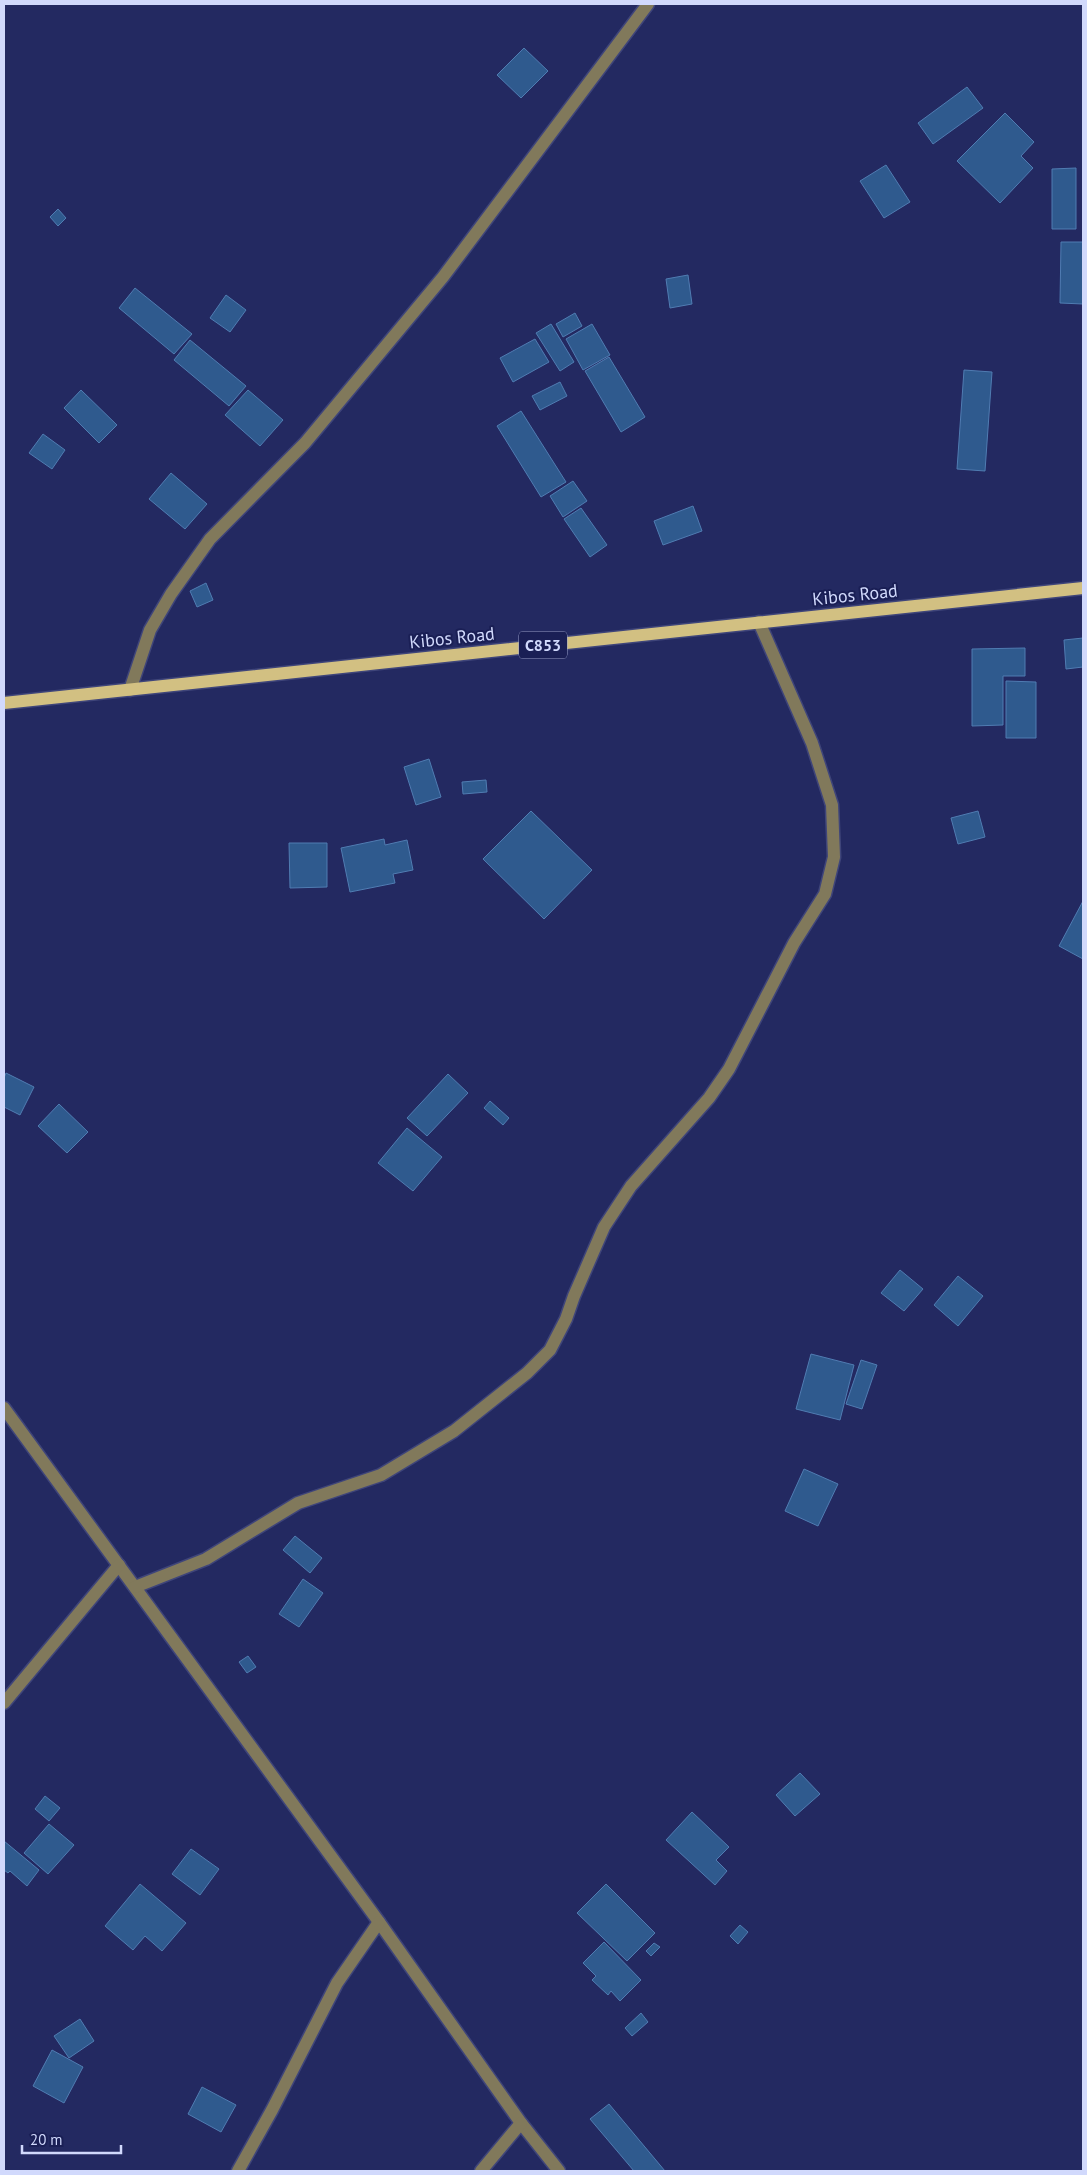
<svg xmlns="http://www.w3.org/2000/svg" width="1087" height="2175" font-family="'PT Sans',sans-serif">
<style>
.building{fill:#2f5a8e;stroke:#507cb2}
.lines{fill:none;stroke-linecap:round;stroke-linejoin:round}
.minor-casing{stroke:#3f457a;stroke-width:15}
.major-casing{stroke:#3f457a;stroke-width:15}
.minor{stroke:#81795b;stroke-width:12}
.major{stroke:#d2c082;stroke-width:12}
.labels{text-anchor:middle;stroke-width:4;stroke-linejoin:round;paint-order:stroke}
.shield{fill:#1a1f55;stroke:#9aa1ca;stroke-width:1}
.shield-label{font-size:16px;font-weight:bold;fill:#d1d9fc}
.street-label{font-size:18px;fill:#d1d9fc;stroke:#1a1f55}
</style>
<rect width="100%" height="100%" fill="#232961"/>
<g class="building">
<path d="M524,48l24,23 -27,27 -24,-23z"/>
<path d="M967,87l16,21 -50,36 -15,-21z"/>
<path d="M1005,113l29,29 -13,14 12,12 -33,35 -43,-42z"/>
<path d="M886,165l24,37 -26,16 -24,-37z"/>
<path d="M1076,168v61h-24v-60z"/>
<path d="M58,209l8,9 -8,8 -8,-9z"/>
<path d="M1061,242h22v62l-23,-1z"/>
<path d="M688,275l4,29 -22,4 -4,-29z"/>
<path d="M135,288l57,46 -18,20 -55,-46z"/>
<path d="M226,295l20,15 -16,22 -20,-14z"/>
<path d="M575,313l7,13 -19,11 -7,-13z"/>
<path d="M551,324l23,38 -14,9 -24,-38z"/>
<path d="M592,324l18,31 -27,15 -17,-31z"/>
<path d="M535,339l14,23 -36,20 -13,-24z"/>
<path d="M190,340l56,46 -17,20 -55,-46z"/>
<path d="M609,357l36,60 -24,15 -36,-61z"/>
<path d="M964,370l28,2 -7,99 -28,-2z"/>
<path d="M560,382l7,14 -27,14 -8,-14z"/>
<path d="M81,390l36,35 -18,18 -35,-35z"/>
<path d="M248,390l35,30 -23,26 -35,-31z"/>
<path d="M521,411l45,71 -25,15 -44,-71z"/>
<path d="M43,434l22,16 -13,19 -23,-16z"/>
<path d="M171,473l36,31 -22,25 -36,-30z"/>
<path d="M573,481l14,20 -24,16 -13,-21z"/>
<path d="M693,506l9,25 -39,14 -9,-24z"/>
<path d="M581,508l26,37 -17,12 -26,-38z"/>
<path d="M206,583l7,17 -16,7 -7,-16z"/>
<path d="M1083,638v29l-17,2 -2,-29z"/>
<path d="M1025,648v28h-22v49l-31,1v-77z"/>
<path d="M1006,681l30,1v56h-30z"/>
<path d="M429,759l12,38 -25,8 -12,-38z"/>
<path d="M486,780l1,12 -24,2 -1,-12z"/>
<path d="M531,811l61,59 -48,49 -61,-60z"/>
<path d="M978,811l7,26 -27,7 -7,-26z"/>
<path d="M384,839l1,6 22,-5 6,30 -20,4 2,9 -45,9 -9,-44z"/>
<path d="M289,843h38v44l-37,1z"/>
<path d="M1083,901v58l-24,-13z"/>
<path d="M6,1073l28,14 -14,28 -16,-8v-29z"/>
<path d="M448,1074l20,19 -41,43 -20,-18z"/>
<path d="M490,1101l19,17 -6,7 -19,-17z"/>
<path d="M59,1104l29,28 -21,21 -29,-27z"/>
<path d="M407,1128l35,29 -29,34 -35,-28z"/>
<path d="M900,1270l23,19 -19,22 -23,-18z"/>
<path d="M958,1276l25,20 -25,30 -24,-21z"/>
<path d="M811,1354l43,11 -14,55 -44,-11z"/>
<path d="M861,1360l16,5 -15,44 -16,-5z"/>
<path d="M804,1469l34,15 -20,42 -33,-15z"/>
<path d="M295,1536l27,22 -12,15 -27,-23z"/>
<path d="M303,1579l20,14 -24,34 -20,-13z"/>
<path d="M248,1656l8,11 -9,6 -8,-11z"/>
<path d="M800,1773l20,21 -25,22 -19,-21z"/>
<path d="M45,1796l15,12 -11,13 -14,-12z"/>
<path d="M692,1812l37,35 -13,13 11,11 -12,14 -49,-45z"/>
<path d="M49,1824l25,21 -26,29 -24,-21z"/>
<path d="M4,1841l35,29 -12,16 -17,-15 -2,2 -4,-3z"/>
<path d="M191,1849l28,20 -19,26 -28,-21z"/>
<path d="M140,1884l46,39 -24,28 -17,-15 -12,14 -28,-24z"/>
<path d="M606,1884l49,49 -28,28 -50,-48z"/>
<path d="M740,1925l8,7 -10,12 -8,-8z"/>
<path d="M604,1942l37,38 -21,21 -9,-10 -3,4 -16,-15 4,-4 -13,-13z"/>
<path d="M654,1943l6,4 -9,9 -5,-5z"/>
<path d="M641,2013l7,9 -16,14 -7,-8z"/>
<path d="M80,2019l14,22 -25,17 -15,-22z"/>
<path d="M52,2050l31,17 -19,36 -31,-17z"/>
<path d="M202,2087l34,18 -15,27 -33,-18z"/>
<path d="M609,2104l56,67h-31l-44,-52z"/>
</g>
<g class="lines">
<defs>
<g id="minor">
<path d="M130,690l20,-60 21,-36 39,-55 95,-96 138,-166 205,-273"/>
<path d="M4,1408l375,514 142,201 38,48"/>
<path d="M135,1587l71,-28 92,-56 83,-28 73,-44 73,-58 23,-23 16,-31 8,-23 30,-69 27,-41 78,-88 20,-29 65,-126 31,-49 9,-37 -2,-52 -20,-62 -53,-121"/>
<path d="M4,1703l115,-138"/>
<path d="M238,2171l34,-61 65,-127 42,-61"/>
<path d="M481,2171l40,-48"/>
</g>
<path id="major" d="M4,703l1079,-115"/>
</defs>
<use href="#minor" class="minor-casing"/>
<use href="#major" class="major-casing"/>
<use href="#minor" class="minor"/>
<use href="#major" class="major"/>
</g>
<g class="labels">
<rect class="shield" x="519" y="631.5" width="48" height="27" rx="4"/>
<g class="shield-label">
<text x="543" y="651">C853</text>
</g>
<g class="street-label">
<text transform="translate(855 595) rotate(-6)" y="6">Kibos Road</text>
<text transform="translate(452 638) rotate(-6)" y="6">Kibos Road</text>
</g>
</g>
<rect width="1087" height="2175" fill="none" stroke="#d1d9fc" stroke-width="10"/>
<path d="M22 2145v8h99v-8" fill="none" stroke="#d1d9fc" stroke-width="2.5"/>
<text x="30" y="2145" font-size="15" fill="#d1d9fc" stroke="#1a1f55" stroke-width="4" paint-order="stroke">20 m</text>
</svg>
